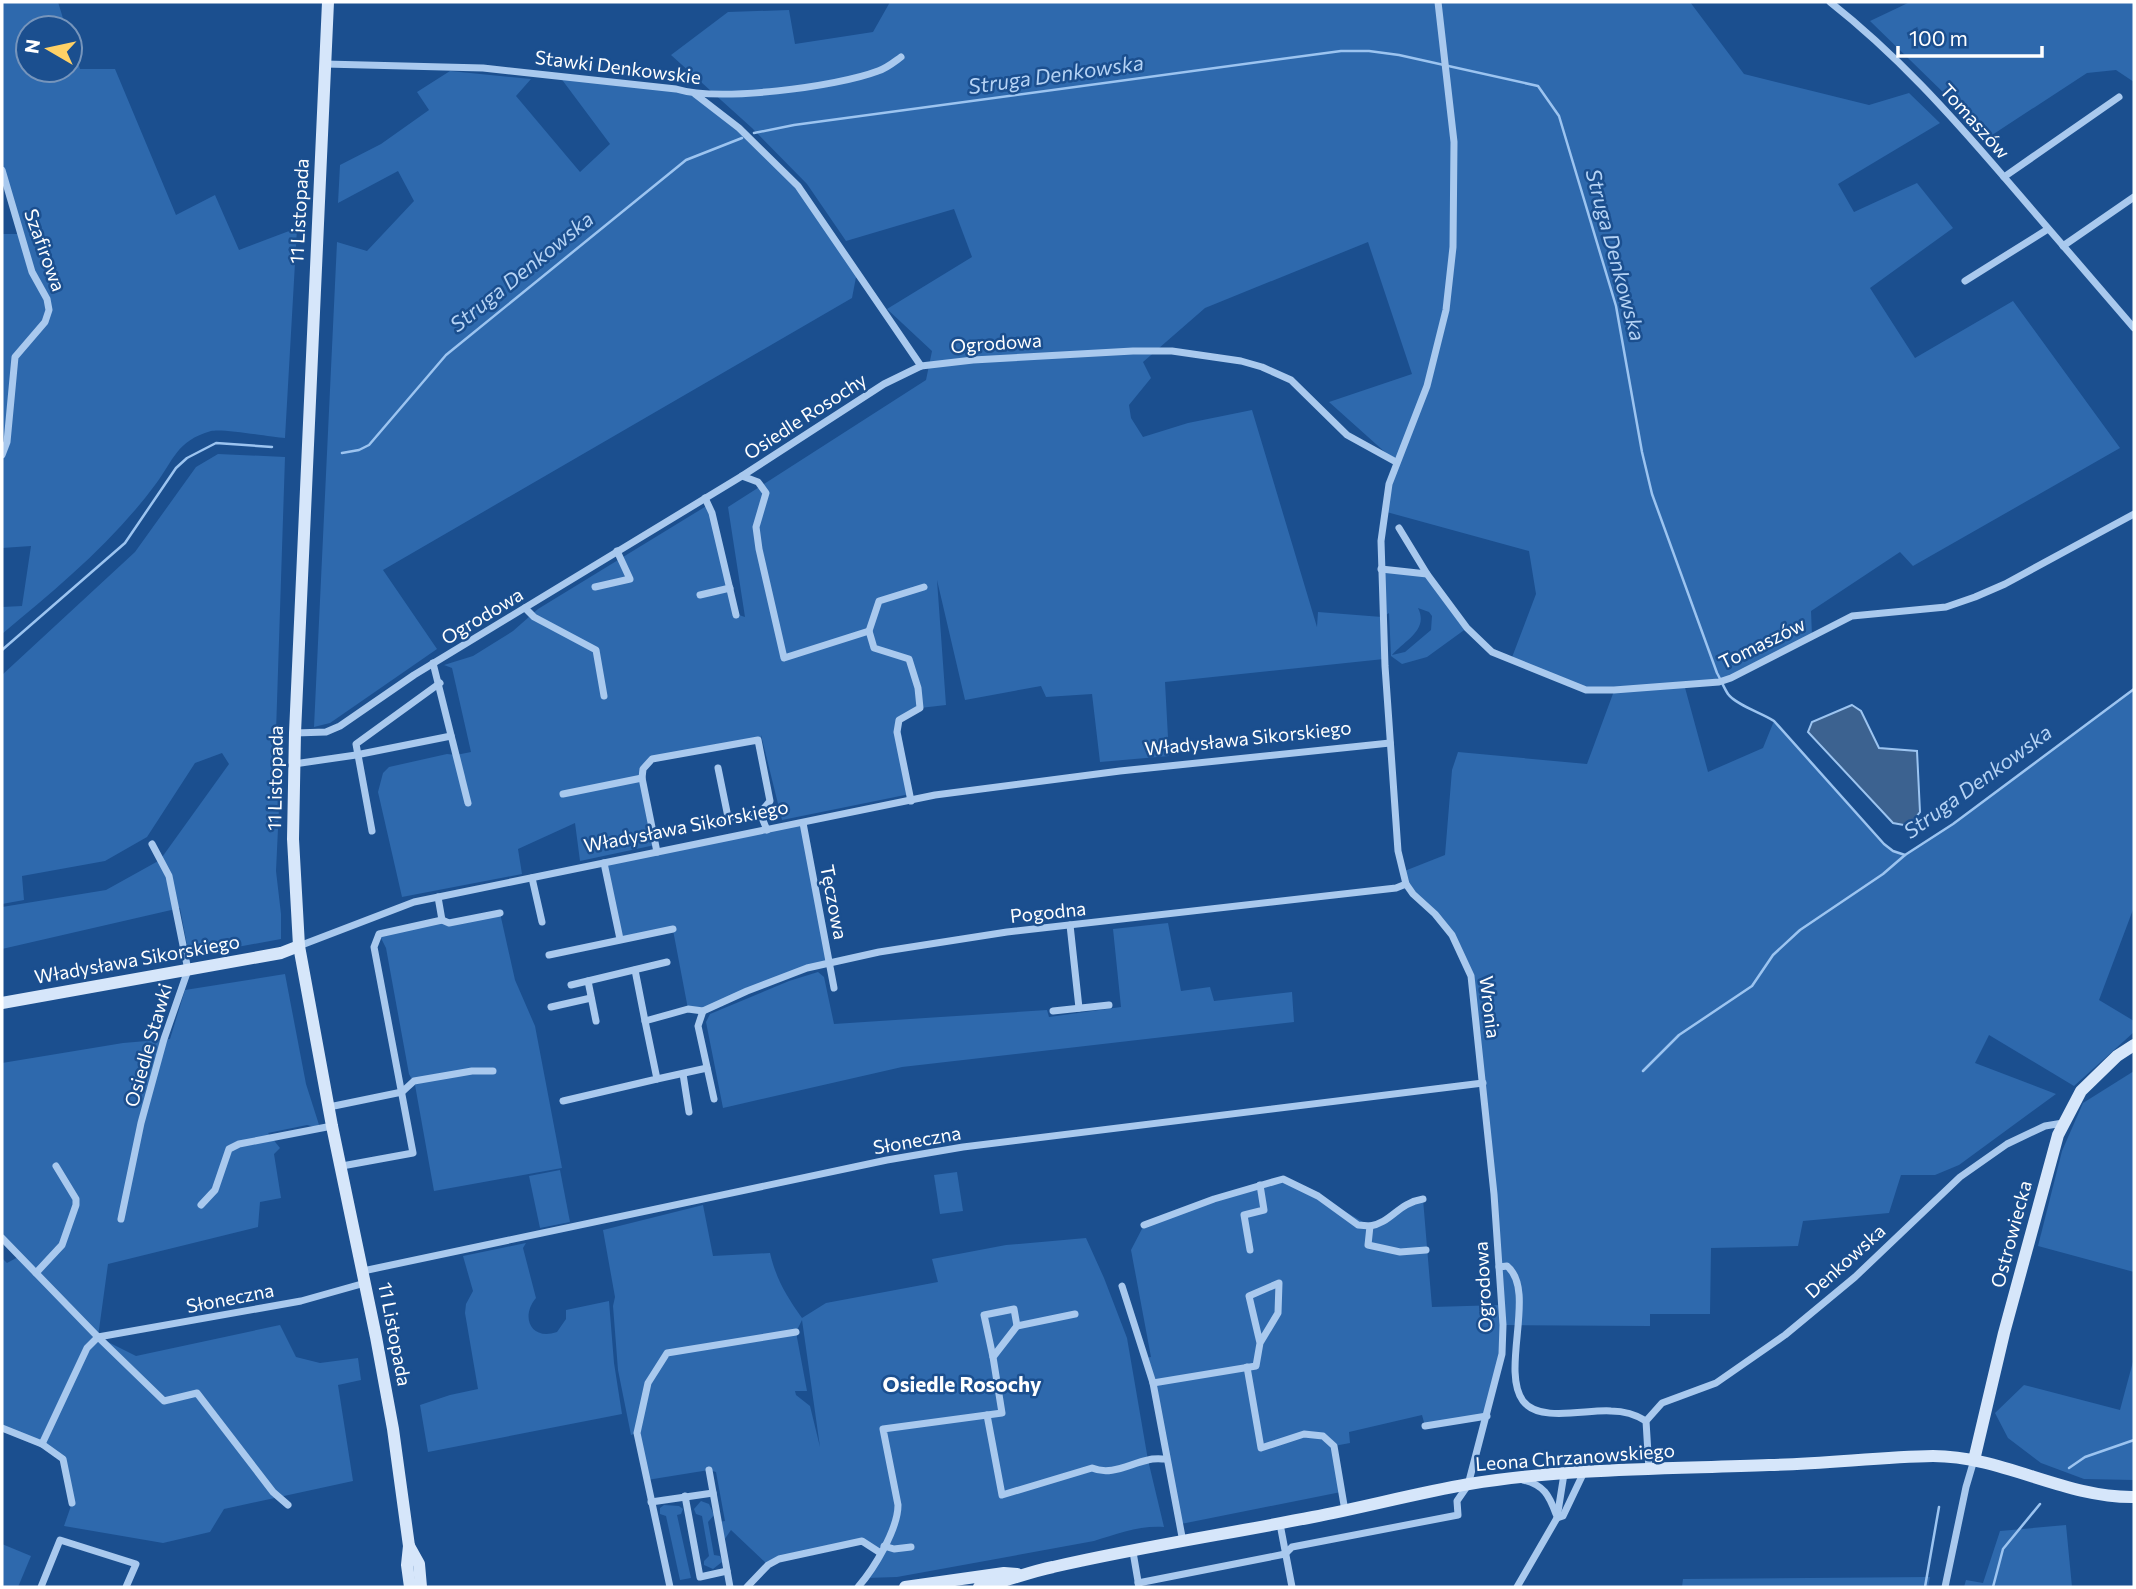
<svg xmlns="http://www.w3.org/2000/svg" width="2136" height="1589" font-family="Commissioner,sans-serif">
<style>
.green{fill:#2e69ad;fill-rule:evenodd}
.water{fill:#3c6290;stroke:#9cc4f0;stroke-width:2}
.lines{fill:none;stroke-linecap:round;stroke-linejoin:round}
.stream{stroke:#9cc4f0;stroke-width:2.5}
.street{stroke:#a9c9ee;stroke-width:7}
.secondary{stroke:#d6e6fa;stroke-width:12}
.labels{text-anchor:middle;stroke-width:5;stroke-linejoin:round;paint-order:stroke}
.street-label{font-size:19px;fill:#fff;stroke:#1b4f8f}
.water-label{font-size:21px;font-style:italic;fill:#b5d3f5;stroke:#1b4f8f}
.neighbourhood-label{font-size:21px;font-weight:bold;fill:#fff;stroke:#1b4f8f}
</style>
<rect width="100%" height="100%" fill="#1b4f8f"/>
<g class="green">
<path d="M2,2h56l8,26h-38v42h42v-31l10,30h35l61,146 39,-20 24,55 58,-22 -12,210c-15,-1 -63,-10 -74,-7 -35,10 -37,29 -56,54 -43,58 -98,103 -153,149v-27l20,-1 9,-60 -29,2v-314h19l-19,-64z"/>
<path d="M890,2h800l54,72 125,31 40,-12 31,30 -102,61 16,28 63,-29 36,45 -83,60 45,70 98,-57 107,147 -207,118 -13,-14 -89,59 1,25 -81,42 -47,6 24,88 55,-24 11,-27 110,123 9,7 12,4 48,-31 181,-135v218l-35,93 35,21v11l-60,54 -85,-51 -14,28 81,31 -97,71 -24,10h-34l-12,38 -86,8 -5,25 -87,2 -1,66h-60v12l-147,-1 -1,29 -15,62 -62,10 -3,-11 -73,17 1,11 -16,3 7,46 -160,32 -36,-166 6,-1 -20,-107 13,-25 139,-46 35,17 52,30 53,-27 9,108 69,-2 -30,-329 -13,-31 -45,-51 -11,-22 43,-17 7,-85 6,-18 129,12 27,-73 -28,-1 -75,-30 25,-66 -7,-43 -146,-40 13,-49 -67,-60 83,-28 -44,-132 -163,66 -62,54 8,16 -22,27 2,13 12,19 45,-14 64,-13 65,217 1,-15 64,5 -1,-48 46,5 40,54 -40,29 -25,7 -11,-8 -2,-43 -6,4 1,42 -219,23 4,74 -69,6 -8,-68 -46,3 -5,-11 -76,14 -28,-120 9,125 -26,3 -21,12 11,74 -128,26 -21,-85v14l-4,-9 -105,19 -8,10 11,76 -75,16 -5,-38 -57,26 4,25 -120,23 -24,-105 5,-19 6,-6 58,-13 9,1 15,-3 -19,-84 -8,-3 29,-9 40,-25 25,-22 170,-104 28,109 9,3 -17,-110 198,-127 6,-29 -45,-42 85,-52 -18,-48 -108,32 -39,-57 -55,-56 -81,-73 57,-43 61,-2 6,34 78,-12zM1418,608l11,4 3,4 -1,14 -26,22 -13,3c13,-15 37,-25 26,-47z"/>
<path d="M1910,2h224v80l-18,-12 -29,3 -98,64 -119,-116z"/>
<path d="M450,71l81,8 -15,17 64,76 30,-28 -50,-67 134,17 45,34 59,58 59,86 -5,26 -469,272 54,79 -107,74 -16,4 23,-485 30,9 47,-50 -16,-30 -60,32 2,-38 41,-21 48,-34 -12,-18z"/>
<path d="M218,454l67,3 -10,306 6,2 -5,106 5,43v25l-92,17 -9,-48 -178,41v-42l104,-17 54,-30 69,-96 -7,-11 -27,10 -48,74 -42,24 -83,15 2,24 -22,4v-229l133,-123 61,-85z"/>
<path d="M803,823l27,139 -123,45 -19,2 -15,-79 -53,9 -16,-76z"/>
<path d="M500,913l15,67 20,46 27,142 -128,23 -19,-106 -6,-11 -23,-126 -7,-14 63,-14 8,3z"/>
<path d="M1168,923l13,68 29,-4 4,14 78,-9 2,30 -392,45 -179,41 -17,-86 4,-8 79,-33 29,-9 6,5 10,47 213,-14 2,7 72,-10 -8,-78z"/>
<path d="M285,974l21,110 14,44 -13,-3 -39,8 12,15 -6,6 7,44 -21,4 -2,25 -150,37 -10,73 38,19 144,-31 16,32 24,6 38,-5 3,22 -23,5 15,96 -129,28 -14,23 -47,11 -99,-17 8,-23 -9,-44 -21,-15 -40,-16v-170l5,5 13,-7 -18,-18v-175l121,-20 47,-4 15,-49z"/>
<path d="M2134,1071v201l-96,-26 24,-95 21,-48z"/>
<path d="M560,1170l10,52 -30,6 -11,-52z"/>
<path d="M957,1172l6,39 -23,3 -6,-39z"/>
<path d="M703,1205l10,51 57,-3c6,26 17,44 32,65l24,-15 112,-21 -6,-23 74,-14 80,-7 18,40 23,60 21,122 16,67c-23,-2 -48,7 -70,14l-197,36 -32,1 14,-26 -17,-11 -94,24 -37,-35 -9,13 -4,-21 7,-1 -9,-49 -7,-2 -62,10 -11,-47 -5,2 -13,-65 -5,-64 2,-9 -12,-67zM802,1320l18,127 -10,-41 -14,-11 -1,-4h12l-11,-59z"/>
<path d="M526,1243l-3,5 13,50c-16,19 -5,43 21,34l9,-13v-9l43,-9 5,62 8,51 -194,38 -8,-47 30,-10 28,-6 -13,-76 1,-9 7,-13 -10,-35z"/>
<path d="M2134,1358v122l-50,-1 -43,-16 -33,-25 -13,-25 29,-28 96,25z"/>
<path d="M701,1501l8,3 5,11 -6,7 6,33 6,1 2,6 -9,7 -9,-4v-4l5,-5 -7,-40 -6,-2 -2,-5z"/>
<path d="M664,1505l15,1 4,3 -2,5 -4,1 14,63 -11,2 -14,-64 -6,-2v-6z"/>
<path d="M2066,1525l6,62h-108l2,-7 17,3 17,-52z"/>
<path d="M2,1544l29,12 -13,31h-16z"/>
<path d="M1930,1577l-2,10h-246l1,-8z"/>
</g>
<path class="water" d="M1852,705l9,6 18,37 38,3 3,61 -11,14 -16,-3 -85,-91 4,-10z"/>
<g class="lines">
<g class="stream">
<path d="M754,133l40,-8 547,-74h28l30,4 139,31 21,30 57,190 26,146 10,42 65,179c4,7 7,15 11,21 8,11 34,19 46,27l110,123 9,7 12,4 48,-31 181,-135"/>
<path d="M342,453l17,-3 10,-5 77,-90 240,-195 56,-22"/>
<path d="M2,650l123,-107 51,-75 11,-10 29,-15 56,4"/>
<path d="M1643,1071l36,-36 73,-49 21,-31 27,-25 83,-56 22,-19"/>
<path d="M2069,1468l16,-11 49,-17"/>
<path d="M1925,1587l14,-80"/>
<path d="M1993,1587l10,-38 37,-45"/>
</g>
<g class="street">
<path d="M1830,2c66,52 119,111 174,175l115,-80"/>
<path d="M325,64l158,4 193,21c43,13 160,-2 202,-18 9,-3 16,-9 23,-14"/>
<path d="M695,94l44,34 59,58 123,180"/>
<path d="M2,170l30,102 15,27 2,11 -4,12 -30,35 -8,85 -5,13"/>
<path d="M2004,177l130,151"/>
<path d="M2063,246l71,-49"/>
<path d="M1965,281l83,-52"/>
<path d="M742,476l16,6 8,11 -10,34 3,22 25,109 85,-27"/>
<path d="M705,498l7,15 24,102"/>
<path d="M1399,528l28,46"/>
<path d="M1381,569l46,5 40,54 25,24 94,38h28l105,-8 12,-4 121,-62 94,-9 29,-10 30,-13 129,-70"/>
<path d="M595,587l35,-8 -13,-28"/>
<path d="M700,595l30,-7"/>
<path d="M525,608l9,9 62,33 8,46"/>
<path d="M433,663l35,140"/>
<path d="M295,733l31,-1 14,-6 74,-51 328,-199 142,-92 37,-18 52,-6 160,-9h39l69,10 21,6 29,13 56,55 49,27"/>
<path d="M294,764l62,-9 95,-19"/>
<path d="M718,768l10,49"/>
<path d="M563,794l79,-16"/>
<path d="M911,801l-14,-69 2,-12 21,-12 -2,-20 -9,-29 -35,-11 -5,-17 10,-30 45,-14"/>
<path d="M803,823l31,165"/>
<path d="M702,824l52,-12 6,1 7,17"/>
<path d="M372,831l-16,-87 84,-61"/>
<path d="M657,852l-15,-74 1,-9 9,-10 106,-19 12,61 -10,12"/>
<path d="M604,863l16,76"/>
<path d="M532,878l10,44"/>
<path d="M442,920l7,3 51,-10"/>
<path d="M1070,925l9,83"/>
<path d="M299,946l115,-44 521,-107 185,-24 270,-28"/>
<path d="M549,955l124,-26"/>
<path d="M635,970l10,51"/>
<path d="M588,981l8,40"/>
<path d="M571,985l96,-23"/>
<path d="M551,1007l40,-9"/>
<path d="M703,1011l-5,15 16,73"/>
<path d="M1053,1011l56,-6"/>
<path d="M683,1074l6,38"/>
<path d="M657,1079l50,-11"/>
<path d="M563,1101l94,-22 -12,-58 43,-12 15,2 44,-20 60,-23 72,-16 128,-20 389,-44 10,-4"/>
<path d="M329,1107l73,-15 12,-11 58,-10h21"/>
<path d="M342,1166l71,-13 -39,-206 5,-13 63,-14 -4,-23"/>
<path d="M201,1205l14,-15 14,-41 10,-5 93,-18"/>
<path d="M121,1219l20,-96 23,-84 24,-69 -19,-94 -17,-32"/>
<path d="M1144,1225l70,-26 69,-20 35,17 40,29 12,1 -2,19 32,7 26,-2"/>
<path d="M1370,1226c21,-3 28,-23 53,-27"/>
<path d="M2,1238l96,99 -11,11 -45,96 -40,-16"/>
<path d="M1250,1250l-6,-35 20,-5 -4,-25"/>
<path d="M1499,1267l8,-1c30,24 -7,104 16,135 17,22 64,8 88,10 13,0 24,3 35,10"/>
<path d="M363,1271l524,-111 76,-13 520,-64"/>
<path d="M36,1273l26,-28 14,-40v-6l-20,-33"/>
<path d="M1122,1286l31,97 30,159"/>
<path d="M98,1337l203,-36 64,-18"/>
<path d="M98,1337l66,64 33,-8 76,99 15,13"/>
<path d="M993,1357l-9,-42 30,-6 3,17"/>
<path d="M1247,1367l14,81 43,-14 19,2 11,10 11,65"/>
<path d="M1153,1383l103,-17 4,-23 18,-30 1,-30 -30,13 11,47"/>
<path d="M987,1415l15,80 90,-27c19,8 37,-4 56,-8 6,-2 13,-1 18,-1"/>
<path d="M1425,1426l62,-10"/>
<path d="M42,1444l21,15 9,44"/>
<path d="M709,1470l21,117"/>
<path d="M1649,1470l-3,-49 16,-18 54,-20 69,-48 70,-58 105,-100 47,-33 38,-18 18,-3"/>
<path d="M1523,1480c21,5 26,15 33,34"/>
<path d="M685,1496l15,81 27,-6"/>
<path d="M651,1502l62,-9"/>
<path d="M1557,1518l6,-2 21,-44"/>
<path d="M1280,1524l12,63"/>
<path d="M884,1546l10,3 17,-2"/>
<path d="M1133,1552l6,35"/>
<path d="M1138,1583l147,-29 7,-7 166,-32 -1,-14 11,-16 34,-131 1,-29 -9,-131 -23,-218 -19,-41 -17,-21 -22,-20 -7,-10 -8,-33 -13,-185 -4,-125 8,-57 38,-98 19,-76 7,-63 1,-105 -16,-140"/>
<path d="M41,1587l19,-47 76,24 -10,23"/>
<path d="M670,1587l-33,-154 11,-50 19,-30 129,-21"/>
<path d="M747,1587l21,-22 11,-6 83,-18 17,11"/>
<path d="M858,1587c16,-18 40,-58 40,-82l-15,-76 119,-16 -9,-56 24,-31 58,-12"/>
<path d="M1517,1587l40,-69 7,-44"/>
<path d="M1945,1587l21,-100 8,-27"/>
</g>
<g class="secondary">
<path d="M328,2l-33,731 -2,106 6,107 33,180 44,211 17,92 16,117 -2,19 3,22"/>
<path d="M2,1003l279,-50 18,-7"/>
<path d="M1974,1460l30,-127 54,-198 23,-44 36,-35 17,-11"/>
<path d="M409,1546l10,18 2,23"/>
<path d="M905,1587l99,-14 13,1"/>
<path d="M979,1587c26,-5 49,-15 74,-20 86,-20 174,-33 260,-50 52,-10 104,-24 156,-33 99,-16 200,-15 300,-19 55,-1 110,-8 164,-9 70,0 131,42 201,41"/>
</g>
</g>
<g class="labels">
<g class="street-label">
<text transform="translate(618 67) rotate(7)" y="7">Stawki Denkowskie</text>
<text transform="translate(1975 121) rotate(48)" y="7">Tomaszów</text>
<text transform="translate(299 211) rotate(-87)" y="7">11 Listopada</text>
<text transform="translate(45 250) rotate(70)" y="7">Szafirowa</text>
<text transform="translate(996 343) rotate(-4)" y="7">Ogrodowa</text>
<text transform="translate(805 416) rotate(-33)" y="7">Osiedle Rosochy</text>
<text transform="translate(482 616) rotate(-31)" y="7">Ogrodowa</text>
<text transform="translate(1762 643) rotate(-26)" y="7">Tomaszów</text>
<text transform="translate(1248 738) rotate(-6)" y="7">Władysława Sikorskiego</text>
<text transform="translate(275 778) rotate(-89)" y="7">11 Listopada</text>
<text transform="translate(686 826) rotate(-11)" y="7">Władysława Sikorskiego</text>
<text transform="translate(834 902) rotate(79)" y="7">Tęczowa</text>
<text transform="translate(1048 912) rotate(-6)" y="7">Pogodna</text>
<text transform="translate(137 959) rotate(-10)" y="7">Władysława Sikorskiego</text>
<text transform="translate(1490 1007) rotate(83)" y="7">Wronia</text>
<text transform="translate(148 1045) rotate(-74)" y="7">Osiedle Stawki</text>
<text transform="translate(917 1140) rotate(-10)" y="7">Słoneczna</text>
<text transform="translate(2011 1234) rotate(-75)" y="7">Ostrowiecka</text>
<text transform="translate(1845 1261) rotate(-42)" y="7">Denkowska</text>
<text transform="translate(1483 1287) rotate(-93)" y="7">Ogrodowa</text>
<text transform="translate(230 1298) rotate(-11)" y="7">Słoneczna</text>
<text transform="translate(395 1334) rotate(79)" y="7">11 Listopada</text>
<text transform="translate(1575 1457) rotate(-4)" y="7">Leona Chrzanowskiego</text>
</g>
<g class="water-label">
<text transform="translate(1056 75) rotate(-8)" y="7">Struga Denkowska</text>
<text transform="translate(1615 255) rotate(75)" y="7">Struga Denkowska</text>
<text transform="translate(522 272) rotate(-39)" y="7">Struga Denkowska</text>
<text transform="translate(1978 782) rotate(-36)" y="7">Struga Denkowska</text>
</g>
<g class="neighbourhood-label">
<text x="962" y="1392">Osiedle Rosochy</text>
</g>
</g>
<rect width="2136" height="1589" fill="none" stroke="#ffffff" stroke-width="7"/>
<g transform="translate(49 49) rotate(279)"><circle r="33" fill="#1b4f8f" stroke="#7695bc" stroke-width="2"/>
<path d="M0-5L12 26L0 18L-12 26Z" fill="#ffd166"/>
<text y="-10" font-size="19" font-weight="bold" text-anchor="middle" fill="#ffffff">N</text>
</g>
<path d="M1898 46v10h144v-10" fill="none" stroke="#ffffff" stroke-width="3.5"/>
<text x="1909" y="46" font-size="21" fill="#ffffff" stroke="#1b4f8f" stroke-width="5" paint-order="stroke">100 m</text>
</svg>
